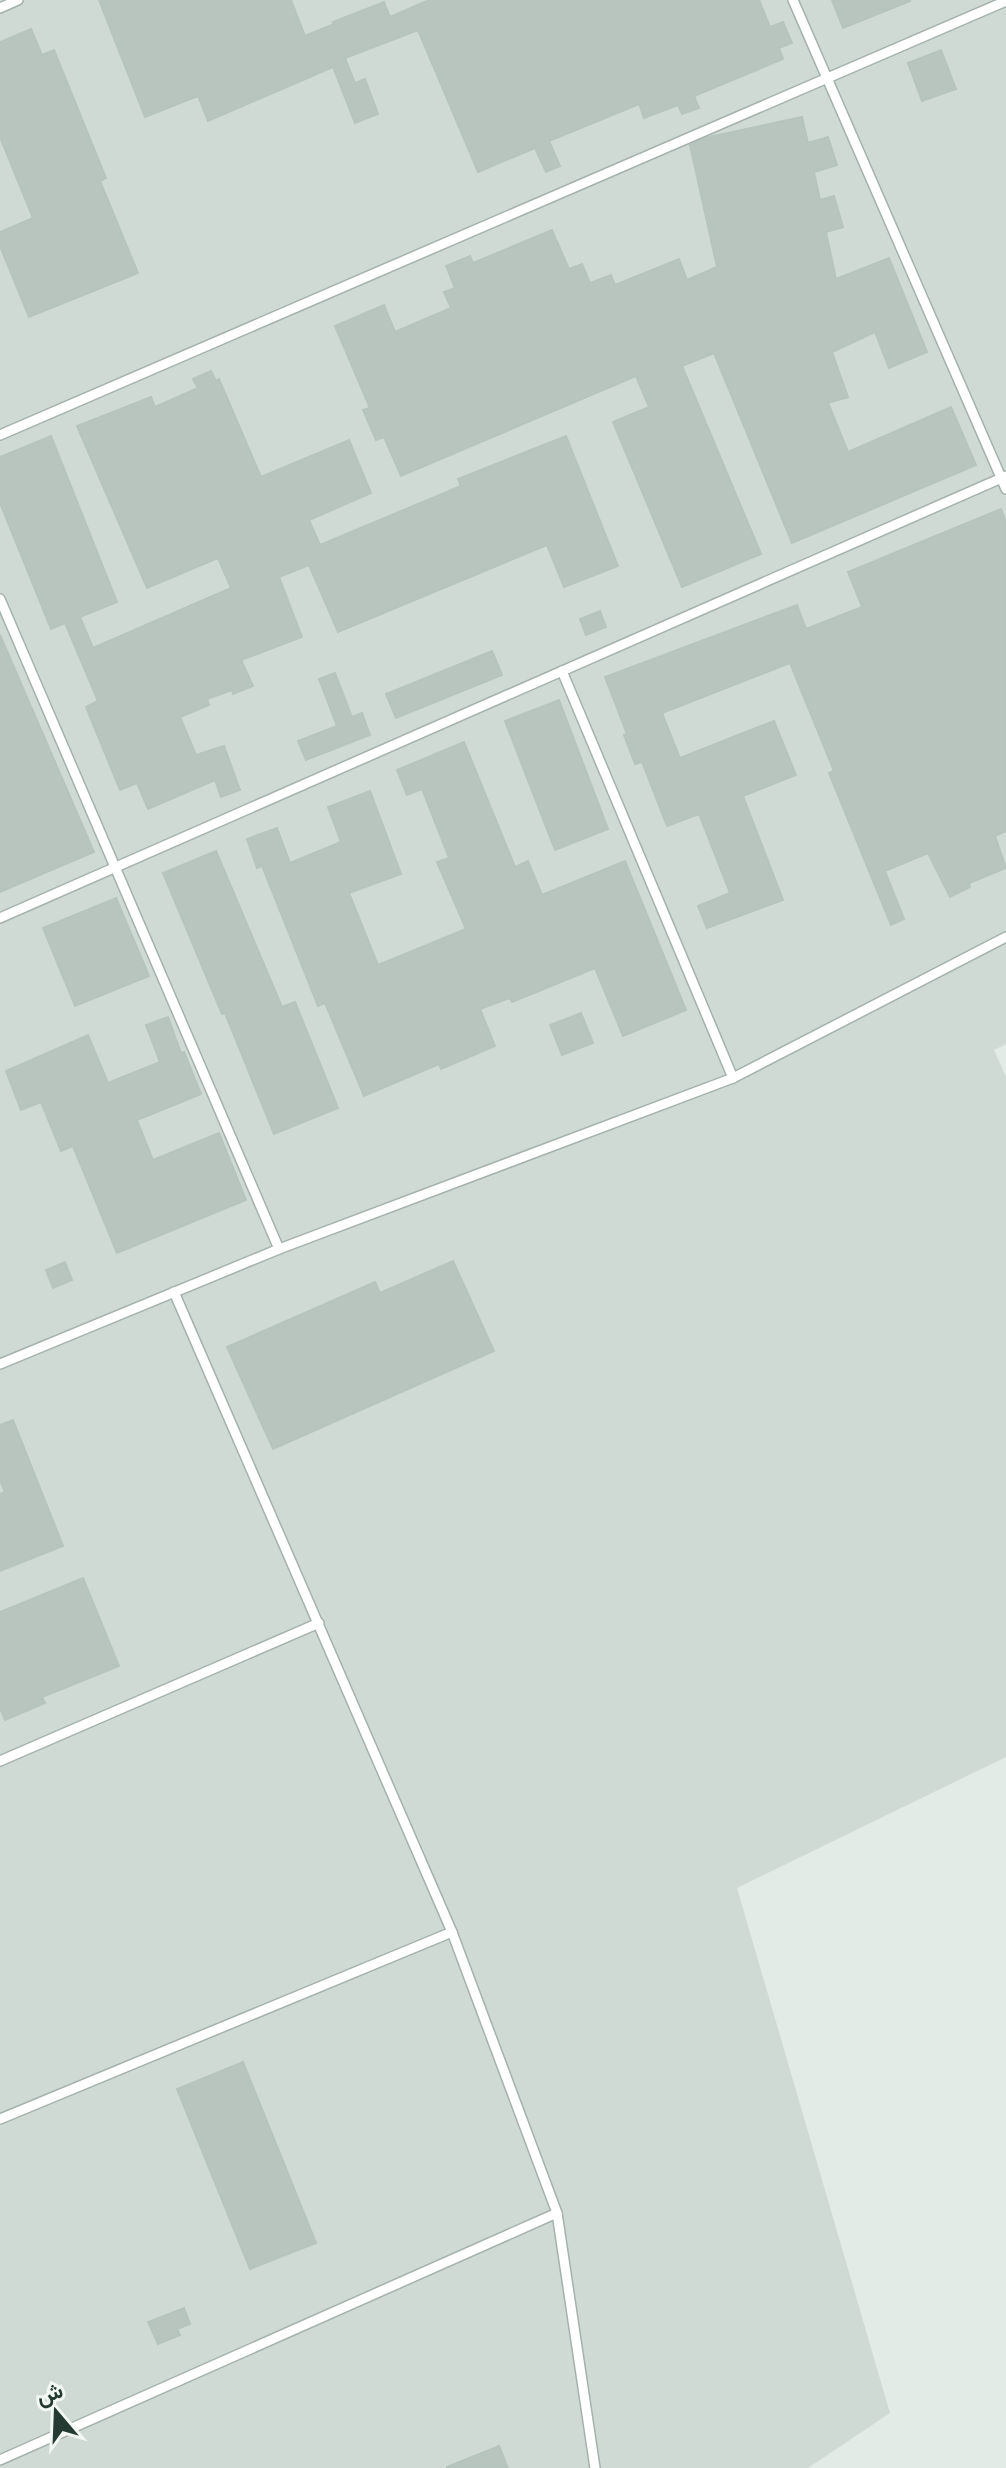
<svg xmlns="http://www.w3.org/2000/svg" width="1006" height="2468" font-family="Cabin,Vazirmatn,sans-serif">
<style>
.built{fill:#d0dad5}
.building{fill:#b8c5bf;stroke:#b5c4bd;stroke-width:2}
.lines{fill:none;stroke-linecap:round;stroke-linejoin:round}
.lane-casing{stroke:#a5b2ac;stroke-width:12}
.lane{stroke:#fff;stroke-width:9}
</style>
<rect width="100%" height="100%" fill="#e2ebe6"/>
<path class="built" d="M0,0h1006v1044l-12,6 12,27v680l-269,131 153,525 -82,55h-808z"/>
<g class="building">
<path d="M99,0h192l14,36 29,-12 -1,-2 51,-20 6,15 39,-17h330l11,27 13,-5 9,21 -13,5 4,11 -89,37 5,12 -17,6 -4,-9 -34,13 -5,-14 -90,37 11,25 -14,6 -11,-24 -57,24 -60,-142 -73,28 10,25 10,-4 13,35 -23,9 -22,-56 -125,54 -10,-25 -53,21z"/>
<path d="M832,0h78v1l-67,27z"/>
<path d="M31,29l11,26 12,-5 52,128 -6,3 38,92 -109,44 -29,-71v-14l33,-14 -33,-81v-95z"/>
<path d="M941,50l15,39 -34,12 -14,-38z"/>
<path d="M802,117l6,26 20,-6 9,28 -23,7 6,28 14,-4 9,31 -17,5 10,47 53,-21 38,94 -38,16 -14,-36 -43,20 16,45 -20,6 20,49 103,-45 25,58 -184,78 -78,-190 -32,13 79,188 -79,33 -69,-165 36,-15 -13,-31 -235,100 -17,-39 -8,3 -13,-30 7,-2 -35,-82 49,-21 11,27 56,-24 -7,-16 11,-4 -9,-22 24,-10 3,7 79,-33 17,39 13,-5 8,19 21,-8 4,10 64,-26 8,21 30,-13 -27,-122 19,-8z"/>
<path d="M211,371l5,10 3,-2 42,98 88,-37 22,53 -62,27 11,25 141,-59 -3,-7 108,-43 52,130 -54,21 -17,-42 -209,87 -29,-67 -30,12 23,60 -61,23 12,26 -20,8 -1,-4 -25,9 2,6 -29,12 16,38 28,-9 16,44 -19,7 -6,-17 -67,29 -11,-26 -17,7 -34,-83 12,-6 -33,-78 -14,6 -51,-126v-46l51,-21 66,166 -37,15 13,31 138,-60 -13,-30 -71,30 -70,-162 74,-29 4,10 43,-19 -5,-9z"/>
<path d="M1001,509l5,13v309l-11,5 11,32 -37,15 1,4 -20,10 -22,-44 -43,18 19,48 -13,6 -62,-152 5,-2 -44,-108 -128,50 18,45 94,-37 22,54 -53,21 40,104 -76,28 -9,-22 32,-13 -31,-79 -32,12 -25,-64 -7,2 -11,-29 3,-1 -22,-57 192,-72 9,24 56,-22 -14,-35z"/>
<path d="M600,611l6,16 -20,8 -6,-16z"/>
<path d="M0,635l94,217 -94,40z"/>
<path d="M492,651l10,24 -106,43 -10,-24z"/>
<path d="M335,673l17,44 10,-4 8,22 -64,25 -8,-19 39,-15 -18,-47z"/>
<path d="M559,700l49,129 -53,21 -50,-129z"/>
<path d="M464,742l51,125 13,-6 14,34 83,-34 61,149 -63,26 -28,-68 -83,34 -2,-4 -30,11 15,37 -54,23 -2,-5 -75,32 -39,-93 -7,3 -56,-140 -5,2 -10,-29 30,-11 13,35 51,-21 -13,-35 42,-16 31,83 -52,19 29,72 88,-36 -29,-67 12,-4 -27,-69 -15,6 -10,-25z"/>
<path d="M216,851l66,156 13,-5 43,106 -64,26 -49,-121 -3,1 -59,-141z"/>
<path d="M116,898l33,78 -74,30 -32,-78z"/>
<path d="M581,1013l12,30 -31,12 -12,-30z"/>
<path d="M168,1017l13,36 3,-1 17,42 -64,26 16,40 66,-27 27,67 -129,53 -44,-107 -12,5 -20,-49 -20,8 -15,-39 82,-36 20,48 52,-21 -14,-37z"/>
<path d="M453,1261l41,90 -221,98 -46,-102 148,-65 5,11z"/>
<path d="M65,1262l7,18 -19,8 -7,-18z"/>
<path d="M13,1420l50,126 -63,25v-77l5,-2 -5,-12v-55z"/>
<path d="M83,1578l36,88 -77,31 3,6 -40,17 -5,-12v-96z"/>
<path d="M243,2062l73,181 -66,26 -73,-180z"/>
<path d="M184,2308l6,16 -13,5 3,6 -22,9 -10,-22z"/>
<path d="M499,2446l9,22h-61v-1z"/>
</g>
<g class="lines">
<defs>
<g id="lane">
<path d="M793,0l213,489"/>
<path d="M0,8l18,-8"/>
<path d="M0,435l1006,-434"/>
<path d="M0,599l279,650"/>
<path d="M562,671l171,407"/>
<path d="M0,918l1006,-442"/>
<path d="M174,1292l278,640 105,281 38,255"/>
<path d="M0,1364l279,-115 454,-171 273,-141"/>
<path d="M0,1761l319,-138"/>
<path d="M0,2119l452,-187"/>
<path d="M0,2460l557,-247"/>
</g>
</defs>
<use href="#lane" class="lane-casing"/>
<use href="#lane" class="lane"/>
</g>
<g transform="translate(56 2412) rotate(341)" stroke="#f2f8f4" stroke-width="6" paint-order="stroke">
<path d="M0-6L14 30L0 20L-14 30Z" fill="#243a32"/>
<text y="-12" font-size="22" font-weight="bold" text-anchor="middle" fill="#243a32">ش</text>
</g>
</svg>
